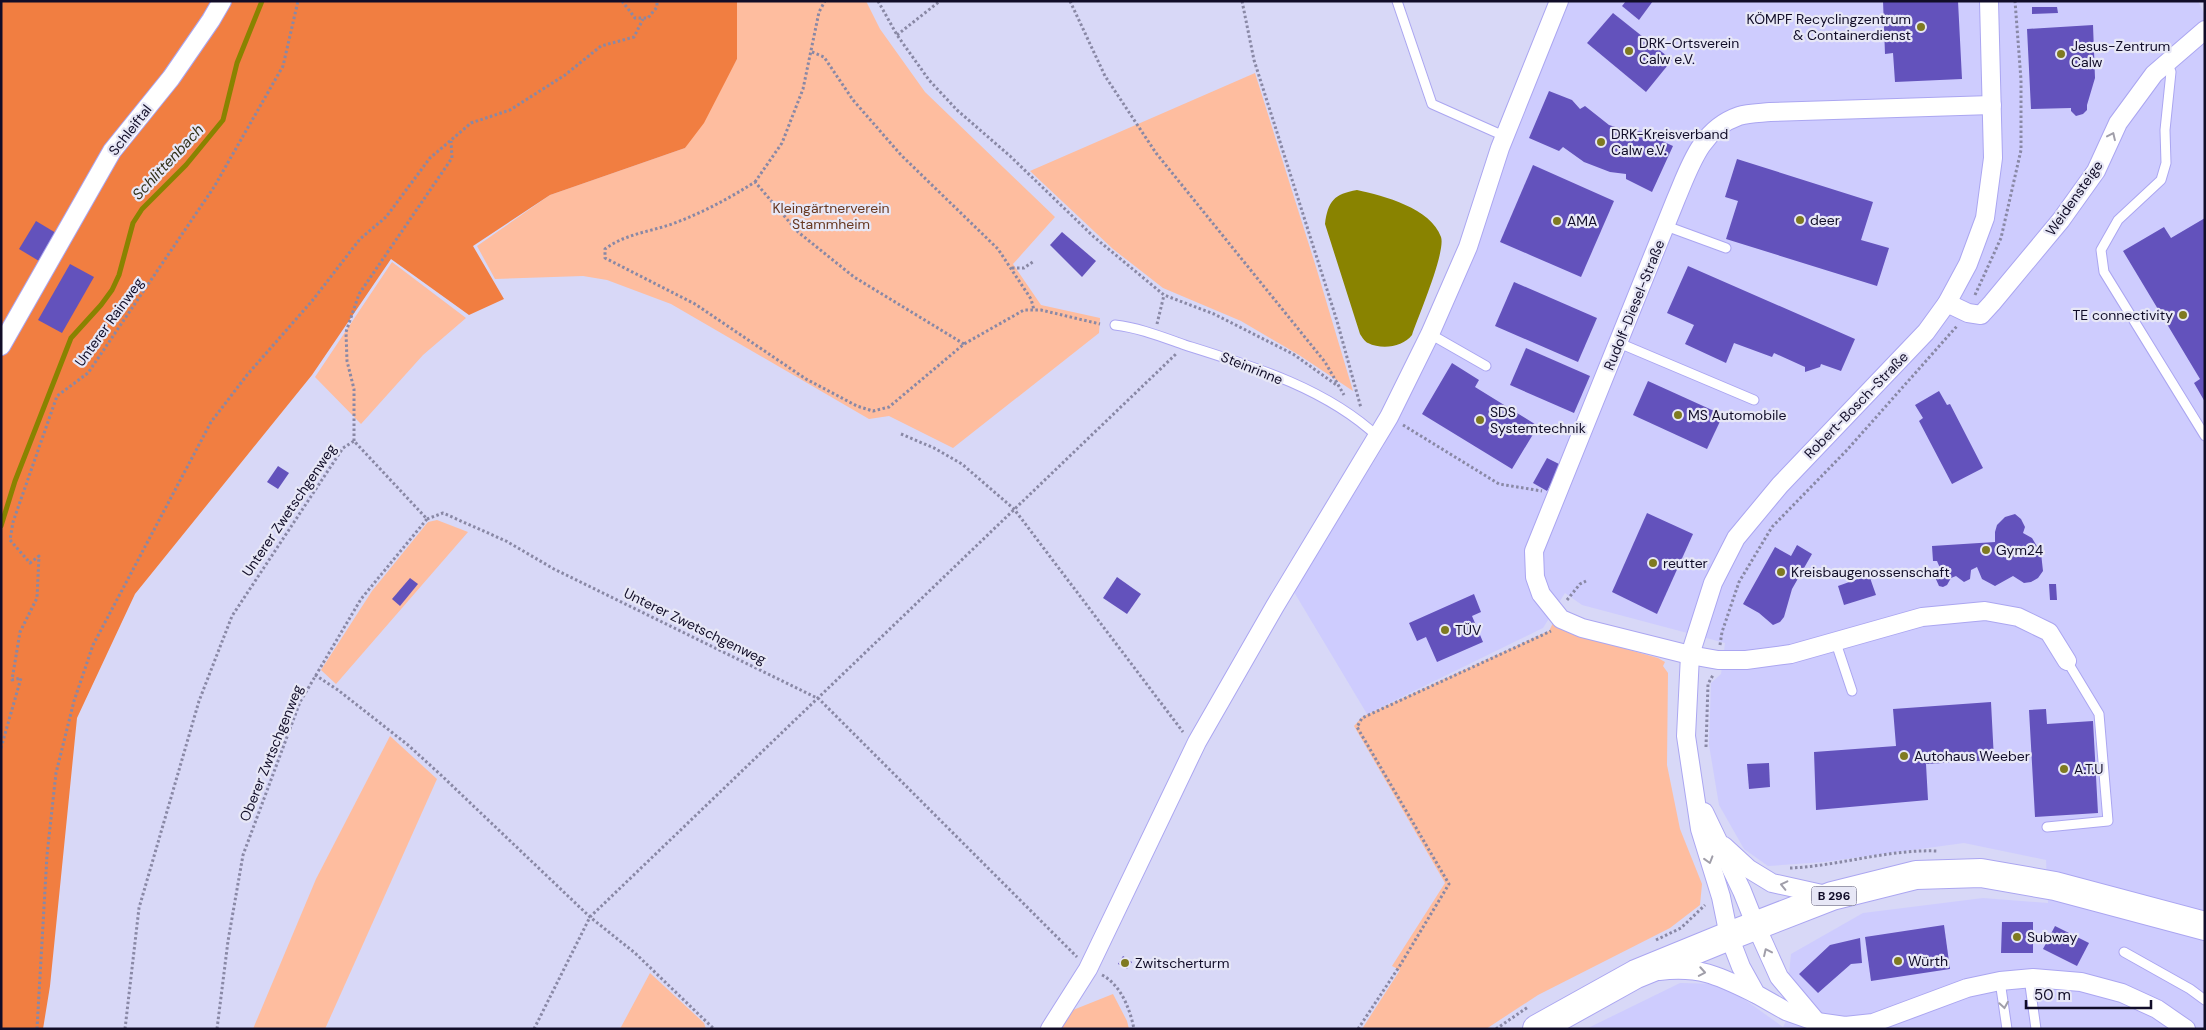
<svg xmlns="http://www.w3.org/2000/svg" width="2206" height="1030" font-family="'DM Sans',sans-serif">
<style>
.built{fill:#ceccfe}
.green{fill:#febd9f}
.forest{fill:#f17e41}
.water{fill:#898300}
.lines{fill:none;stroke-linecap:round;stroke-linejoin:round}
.stream{stroke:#898300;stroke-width:5}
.building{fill:#6352bc}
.service-casing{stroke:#aba6f1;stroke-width:11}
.minor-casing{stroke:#aba6f1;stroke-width:20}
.primary-casing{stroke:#aba6f1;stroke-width:30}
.path{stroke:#8988a5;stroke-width:3;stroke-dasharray:2.5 2.5;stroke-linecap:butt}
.service{stroke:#fff;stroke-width:9}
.minor{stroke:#fff;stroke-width:18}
.primary{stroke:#fff;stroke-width:28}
.oneway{stroke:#a09ea9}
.poi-dot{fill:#7f7a21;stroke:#e7e7f6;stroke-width:2}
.labels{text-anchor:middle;stroke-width:4.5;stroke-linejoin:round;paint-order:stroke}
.shield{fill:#e7e7f6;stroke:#514e66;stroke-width:1}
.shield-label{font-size:12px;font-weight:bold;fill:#110d28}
.poi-label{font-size:14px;fill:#110d28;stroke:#e7e7f6;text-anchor:start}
.street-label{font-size:14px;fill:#110d28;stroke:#e7e7f6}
.park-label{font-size:14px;fill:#673821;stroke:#e7e7f6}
.water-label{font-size:15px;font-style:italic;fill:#303018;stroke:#e7e7f6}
</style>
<rect width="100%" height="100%" fill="#d8d8f7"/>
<path class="built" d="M1570,1h628l7,14v1014h-619l94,-46 43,1 60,43 18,-35 -12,-18 2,-20 72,-41 120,-15 65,5 -2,-43 -82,-17 -140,19 -56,4 -24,-17 -25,-44 -10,-60 2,-62 10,-9 4,-31 -143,-38 -17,-12 -22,35 -176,86 -73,-122 89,-145 17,-35 75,-168 58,-159z"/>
<g class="green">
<path d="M737,1h129l14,28 45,63 130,125 -42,47 28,41 59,13 -1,15 -146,115 -64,-32 -20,3 -198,-115 -64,-24 -24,-4 -88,3 -18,-33 73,-51 135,-47 52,-89z"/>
<path d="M1255,73l61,194 37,124 -54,-36 -58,-34 -78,-33 -50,-39 -83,-78z"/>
<path d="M392,262l74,56 -43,37 -62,69 -46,-47z"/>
<path d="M437,520l31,12 -132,152 -15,-14 51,-79 56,-69z"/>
<path d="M1554,621l26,15 78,22 7,4 -2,4 5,7 -1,92 13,64 22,55 -2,21 -30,23 -132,67 -52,34h-124l38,-59 -8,-4 53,-83 -91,-157 8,-9 187,-86z"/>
<path d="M390,736l47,43 -112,250h-72l63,-150z"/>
<path d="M650,973l54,50 2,6h-86z"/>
<path d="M1113,994l14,27 2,8h-69l13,-19z"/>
</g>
<path class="forest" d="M1,1h736v58l-33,64 -19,25 -135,47 -77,51 31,53 -35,16 -78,-56 -79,116 -177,219 -58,124 -27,268 -7,43h-42z"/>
<path class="water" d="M1357,190c27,6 74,18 84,47 5,15 -23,80 -29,98 -9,12 -30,15 -44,8 -3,-1 -6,-6 -8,-9l-35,-110c3,-23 9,-30 32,-34z"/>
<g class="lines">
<path class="stream" d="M1,526l14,-45 56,-143 30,-33 11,-15 7,-15 14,-52 9,-14 44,-44 37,-45 14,-57 25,-62"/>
</g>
<g class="building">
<path d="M1626,1h27l-14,19 -17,-14z"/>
<path d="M1883,1h75l4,78 -67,3 -2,-29 -8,1z"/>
<path d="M2032,7h25l1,6 -26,1z"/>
<path d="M1613,13l59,47 -26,32 -59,-49z"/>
<path d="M2093,25l2,53 -8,27v5l-4,4 -7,2 -5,-5v-3l-40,1 -4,-80z"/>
<path d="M1549,91l23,9 8,9 5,-3 24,19 16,5 17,1 1,7 10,-1 20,9 -21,46 -26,-13v-5l-16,-2 -26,-10 -21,-15 -4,4 -30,-13z"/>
<path d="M1737,159l136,43 -12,38 28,8 -12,38 -151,-47 12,-38 -13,-4z"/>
<path d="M1533,165l81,36 -33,76 -81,-35z"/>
<path d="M2205,218v184l-11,-19 6,-4 -77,-128 41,-24 7,11z"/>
<path d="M36,221l20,12 -17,28 -20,-12z"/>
<path d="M1062,232l34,29 -14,16 -32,-32z"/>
<path d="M70,264l24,13 -32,56 -24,-13z"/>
<path d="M1688,266l167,73 -14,32 -20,-7 -1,3 -15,5v-5l-31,-14 -2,4 -38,-14 -8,20 -41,-19 9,-19 -27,-12z"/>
<path d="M1514,282l83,36 -19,44 -83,-36z"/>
<path d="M1526,348l64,28 -16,37 -64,-28z"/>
<path d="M1452,363l27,17 -4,7 63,39 -26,43 -90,-55z"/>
<path d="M1648,381l75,34 -16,34 -74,-34z"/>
<path d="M1939,391l8,14 3,-1 33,64 -31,16 -33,-63 4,-3 -8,-13z"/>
<path d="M1547,458l14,7 -14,26 -14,-8z"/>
<path d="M278,466l11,7 -11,16 -11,-7z"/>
<path d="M1647,513l46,21 -36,80 -45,-22z"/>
<path d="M2015,514l6,5 4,8 -2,6 9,5 9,15 2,18 -5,7 -7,4 -7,1 -11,-7 -18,10 -13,-7 -5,-12 -6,3 -1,9 -6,3 -8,-6 -5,2 -4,7 -4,2 -4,-1 -4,-9 5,-9 -3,-7h-4l-1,-15 63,-4v-10l2,-7 8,-8z"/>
<path d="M1797,545l15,9 -20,35 -8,28 -4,5 -7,3 -14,-12 -16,-9 32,-57 16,9z"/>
<path d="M1869,575l7,20 -32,10 -6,-19z"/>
<path d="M1117,577l24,17 -14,20 -24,-16z"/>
<path d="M410,578l8,6 -18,22 -8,-7z"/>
<path d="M2049,584h7l1,16h-7z"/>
<path d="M1474,594l7,18 -9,4 11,26 -46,20 -11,-25 -9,4 -8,-18z"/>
<path d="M1991,702l3,58 -68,4 2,36 -112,10 -2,-58 82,-6 -3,-37z"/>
<path d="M2046,709l1,15 46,-3 5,92 -63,4 -6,-107z"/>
<path d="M1769,763l1,24 -21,2 -2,-25z"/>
<path d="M2002,922h31v31h-32z"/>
<path d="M1944,925l6,44 -79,12 -6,-44z"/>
<path d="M2055,926l34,17 -12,23 -34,-17z"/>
<path d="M1860,938l2,25 -11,1 -33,29 -19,-19 31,-29z"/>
<path d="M1123,956l9,6 -5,7 -9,-5z"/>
</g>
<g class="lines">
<defs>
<g id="service">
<path d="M1397,1l35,103 72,32"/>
<path d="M2167,62l4,10 -6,58 1,33 -5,17 -43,40 -17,30 3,22 101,164"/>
<path d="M1666,226l60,22"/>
<path d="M1115,325c25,3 47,12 70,20 67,21 141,43 193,92"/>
<path d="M1430,334l56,32"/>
<path d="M1619,343l135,57"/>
<path d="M1836,643l16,48"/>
<path d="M2047,827l61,-6 -9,-107 -32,-53"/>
<path d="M2124,952l66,37 15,11"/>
<path d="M2029,978l7,51"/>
<path d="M2000,981l7,48"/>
</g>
<g id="minor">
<path d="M1989,1l4,157 -8,60 -17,46 -21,39 -21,29 -146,153 -44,53 -23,45 -23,72 -4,81 14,93 21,68 8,39 12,31 15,27 30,17 31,11 28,4 28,-3 94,-35 33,-7 33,-3 48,4 41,11 35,16 29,20"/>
<path d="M1992,105l-222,7c-10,1 -22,1 -31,4 -38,13 -49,50 -63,83l-142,352 1,26 6,17 20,25 21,9 108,27 28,5h28l45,-6 131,-37 63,-6 33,6 31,15 18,29"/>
<path d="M1947,303l21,10 13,2 11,-12 69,-83 35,-49 22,-48 36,-49 51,-44"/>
<path d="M1,346l111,-195 59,-73 40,-58 11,-19"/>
<path d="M1704,812l38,79 14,35 23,51 37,44"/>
<path d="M1724,846l25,23 23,14 59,13"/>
<path d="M1659,971c42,-5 60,5 97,23"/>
<path d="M1050,1029l38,-60 109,-227 78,-136 114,-189 41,-83 38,-87 32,-99 59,-147"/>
</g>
<path id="primary" d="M1537,1029l99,-55 93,-38 103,-40 84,-21 65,-2 74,13 150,40"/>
</defs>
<use href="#service" class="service-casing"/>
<use href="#minor" class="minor-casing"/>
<use href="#primary" class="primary-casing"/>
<g class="path">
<path d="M622,1l13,17h13l9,-11v-6"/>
<path d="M878,1l19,34 32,45 28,30 53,46 84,81 70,58 50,19 79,40 45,32"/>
<path d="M1070,1l35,75 51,77 169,209 19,33"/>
<path d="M1242,1l12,59 83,261 24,87"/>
<path d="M897,35l43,-34"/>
<path d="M812,52l12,5 29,43 48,55 97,94 33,50 3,11"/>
<path d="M755,182l27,-39 21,-54 16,-77 6,-11"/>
<path d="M1012,268h12l10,-7"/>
<path d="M1975,295l26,-57 20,-88v-70l-6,-79"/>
<path d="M1157,324l7,-29"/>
<path d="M964,344l-110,-67 -56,-45 -43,-50c-27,17 -53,31 -83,42 -23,8 -47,10 -67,25v9l90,46 111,75 51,27 16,5 16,-4 75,-63 60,-34h17l59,14"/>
<path d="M1403,425l96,59 43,7"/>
<path d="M901,434l33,14 28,16 52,45 169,223"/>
<path d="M354,441v-52l-7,-28 -1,-29 13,-38 93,-136 -1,-17"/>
<path d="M427,519l16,-6 63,28 48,28 265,130 258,258"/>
<path d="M1567,600l13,-16 6,-3"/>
<path d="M1720,645l2,-13 17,-50 33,-55 75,-77 110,-124"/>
<path d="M315,675l23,15 70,55 34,31 148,141 45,36 79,76"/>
<path d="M1706,747l2,-63 5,-9"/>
<path d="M1,748l20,-70 -9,2 8,-48 17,-34 2,-42 -9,7 -20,-23 3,-18 44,-126 31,-23 126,-186 69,-121 15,-65"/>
<path d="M1790,868c49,-2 98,-19 147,-17"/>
<path d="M1656,940l25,-12 24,-23"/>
<path d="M1102,975c19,10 28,34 32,54"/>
<path d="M37,1029l10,-174 9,-82 18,-72 19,-56 118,-223 36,-47 65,-74 48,-62 26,-22 44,-59 41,-35 39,-13 55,-35 36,-29 33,-9 9,-18"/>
<path d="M125,1029l14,-121 60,-207 33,-85 111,-168 11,-7 73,78"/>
<path d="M217,1029l11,-88 15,-86 57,-153 61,-103 66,-80"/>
<path d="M534,1029l56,-112 586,-563"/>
<path d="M1358,1029l41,-62 50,-83 -92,-157 5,-9 189,-87"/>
<path d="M1496,1029l32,-22"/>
</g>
<use href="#service" class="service"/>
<use href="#minor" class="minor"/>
<use href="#primary" class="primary"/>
</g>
<defs><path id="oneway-chevron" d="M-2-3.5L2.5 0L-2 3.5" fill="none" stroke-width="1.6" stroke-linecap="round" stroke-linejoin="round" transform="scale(1.25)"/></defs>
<g class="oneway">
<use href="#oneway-chevron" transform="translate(2112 136) rotate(-65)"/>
<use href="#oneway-chevron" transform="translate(1709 860) rotate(73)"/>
<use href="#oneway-chevron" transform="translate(1784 885) rotate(-167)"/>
<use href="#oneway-chevron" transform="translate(1767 952) rotate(-115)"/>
<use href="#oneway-chevron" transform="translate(1702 972) rotate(10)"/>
<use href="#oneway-chevron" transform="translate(2004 1005) rotate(81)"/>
</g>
<g class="poi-dot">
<circle cx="1921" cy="27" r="5"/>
<circle cx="1629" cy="51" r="5"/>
<circle cx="2061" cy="54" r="5"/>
<circle cx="1601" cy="142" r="5"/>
<circle cx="1800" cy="220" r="5"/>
<circle cx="1557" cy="221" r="5"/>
<circle cx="2183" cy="315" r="5"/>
<circle cx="1678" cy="415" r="5"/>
<circle cx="1480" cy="420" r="5"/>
<circle cx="1986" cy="550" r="5"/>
<circle cx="1653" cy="563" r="5"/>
<circle cx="1781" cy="572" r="5"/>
<circle cx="1445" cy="630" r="5"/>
<circle cx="1904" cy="756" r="5"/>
<circle cx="2064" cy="769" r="5"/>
<circle cx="2017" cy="937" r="5"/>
<circle cx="1898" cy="961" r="5"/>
<circle cx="1125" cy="963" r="5"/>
</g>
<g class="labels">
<rect class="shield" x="1811.5" y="886.5" width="45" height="19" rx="4"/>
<g class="shield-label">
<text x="1834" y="900">B 296</text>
</g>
<g class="poi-label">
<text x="1911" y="24" text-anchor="end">KÖMPF Recyclingzentrum<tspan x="1911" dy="16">&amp; Containerdienst</tspan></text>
<text x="1639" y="48">DRK-Ortsverein<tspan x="1639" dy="16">Calw e.V.</tspan></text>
<text x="2071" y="51">Jesus-Zentrum<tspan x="2071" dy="16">Calw</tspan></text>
<text x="1611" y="139">DRK-Kreisverband<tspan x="1611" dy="16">Calw e.V.</tspan></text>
<text x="1810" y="225">deer</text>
<text x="1567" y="226">AMA</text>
<text x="2173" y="320" text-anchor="end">TE connectivity</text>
<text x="1490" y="417">SDS<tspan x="1490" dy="16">Systemtechnik</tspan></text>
<text x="1688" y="420">MS Automobile</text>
<text x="1996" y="555">Gym24</text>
<text x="1663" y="568">reutter</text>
<text x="1791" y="577">Kreisbaugenossenschaft</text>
<text x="1455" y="635">TÜV</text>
<text x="1914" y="761">Autohaus Weeber</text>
<text x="2074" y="774">A.T.U</text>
<text x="2027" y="942">Subway</text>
<text x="1908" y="966">Würth</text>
<text x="1135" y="968">Zwitscherturm</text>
</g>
<g class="street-label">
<text transform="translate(130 130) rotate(-52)" y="5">Schleiftal</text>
<text transform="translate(2074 198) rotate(-55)" y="5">Weidensteige</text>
<text transform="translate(1634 305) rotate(-68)" y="5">Rudolf-Diesel-Straße</text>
<text transform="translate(109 322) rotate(-54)" y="5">Unterer Rainweg</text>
<text transform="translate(1252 368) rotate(22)" y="5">Steinrinne</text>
<text transform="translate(1856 405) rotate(-46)" y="5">Robert-Bosch-Straße</text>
<text transform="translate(289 510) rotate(-56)" y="5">Unterer Zwetschgenweg</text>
<text transform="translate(695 626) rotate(26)" y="5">Unterer Zwetschgenweg</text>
<text transform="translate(271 753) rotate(-68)" y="5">Oberer Zwtschgenweg</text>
</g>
<g class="park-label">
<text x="831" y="213">Kleingärtnerverein<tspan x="831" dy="16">Stammheim</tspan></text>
</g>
<g class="water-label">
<text transform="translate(168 162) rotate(-47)" y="5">Schlittenbach</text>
</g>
</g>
<rect width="2206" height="1030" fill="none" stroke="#110d28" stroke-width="5"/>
<path d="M2026 1000v8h125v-8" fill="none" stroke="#110d28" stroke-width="2.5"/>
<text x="2034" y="1000" font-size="15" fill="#110d28" stroke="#e7e7f6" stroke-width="4" paint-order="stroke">50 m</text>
</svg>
